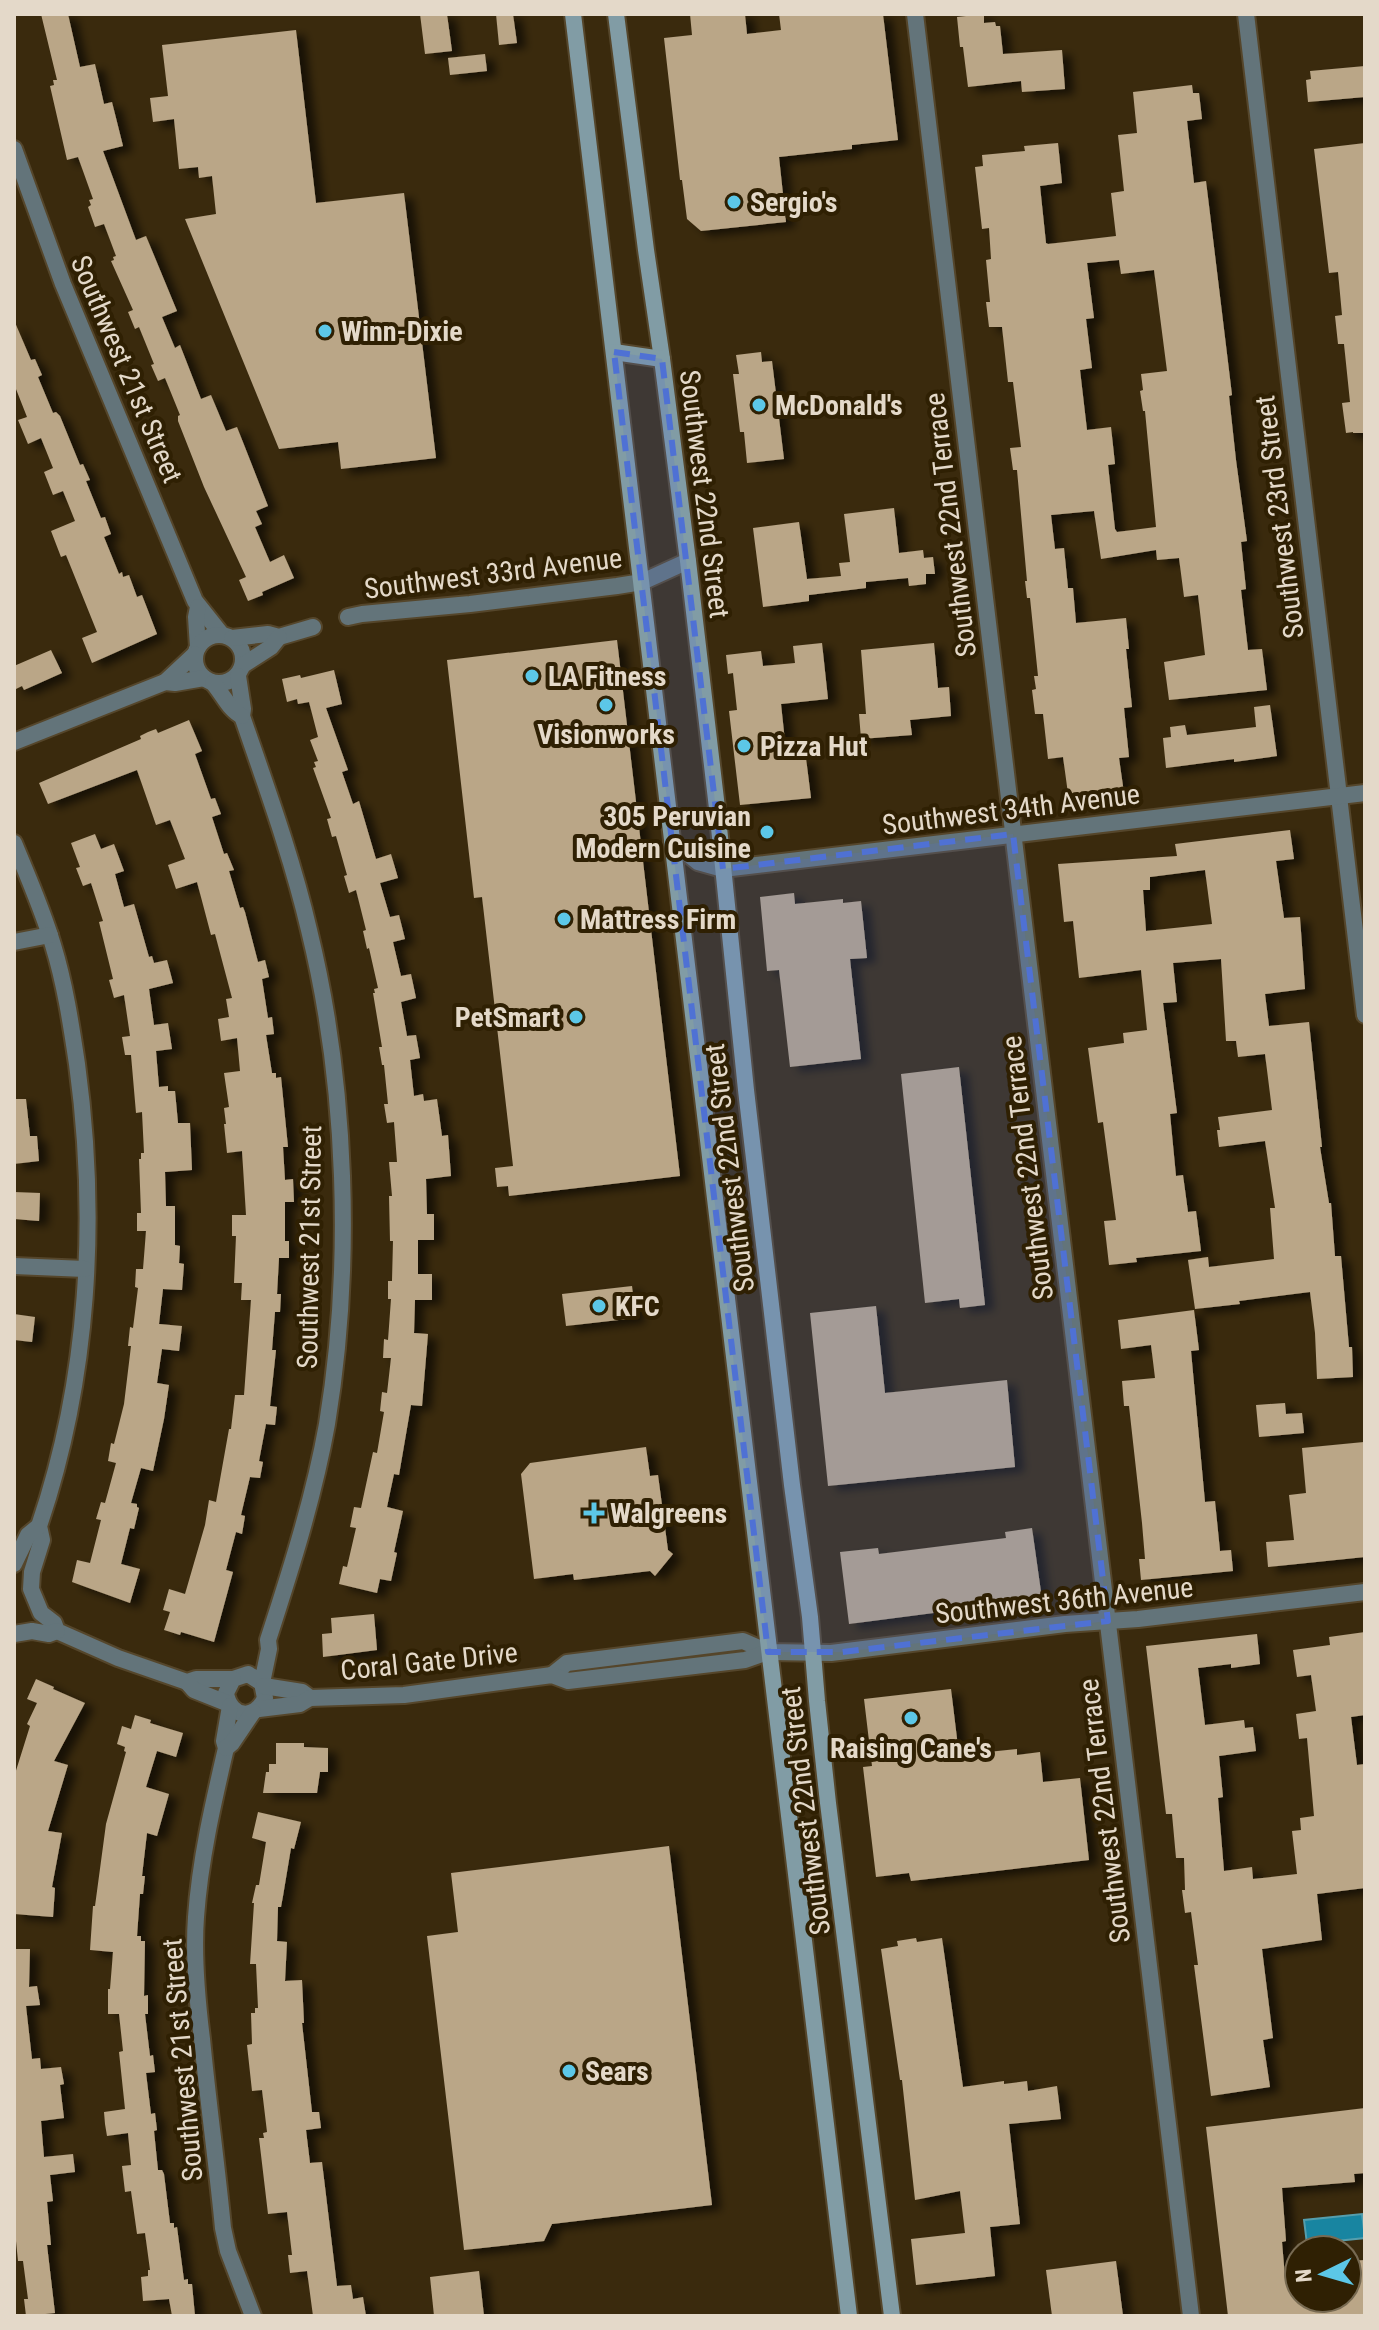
<svg xmlns="http://www.w3.org/2000/svg" width="1379" height="2330" font-family="'Roboto Condensed',sans-serif">
<style>
.water{fill:#1885a1;stroke:#559ead;stroke-width:2}
.building{fill:#baa687;fill-rule:evenodd;filter:url(#shadow)}
.lines{fill:none;stroke-linecap:round;stroke-linejoin:round}
.street-casing{stroke:#55462b;stroke-width:20}
.secondary-casing{stroke:#55462b;stroke-width:20}
.street{stroke:#63747a;stroke-width:16}
.secondary{stroke:#819ca5;stroke-width:16}
.marked{fill:#4f71d4;fill-opacity:0.2;stroke:#4f71d4;stroke-width:6;stroke-dasharray:16 10;stroke-linejoin:round}
.poi-dot{fill:#5cc7e7;stroke:#2f2003;stroke-width:3}
.labels{text-anchor:middle;stroke-width:8;stroke-linejoin:round;paint-order:stroke}
.poi-label{font-size:28px;font-weight:bold;fill:#e4d9c9;stroke:#2f2003;text-anchor:start}
.street-label{font-size:28px;fill:#e4d9c9;stroke:#2f2003}
</style>
<defs>
<filter id="shadow"><feDropShadow dx="9" dy="5" stdDeviation="4" flood-color="#0009"/></filter>
</defs>
<rect width="100%" height="100%" fill="#3a2a0d"/>
<path class="water" d="M1362,2214l3,24 -58,6 -3,-24z"/>
<g class="building">
<path d="M41,14h27l12,53 15,-3 9,40 8,-2 11,44 -20,5 33,89 10,-4 31,75 -15,6 13,31 5,-3 21,54 10,-4 15,36 11,-4 31,79 -12,5 6,13 -7,3 15,35 14,-7 10,23 -32,14 1,3 -15,6 -9,-21 7,-3 -42,-90 -26,-66v-5l2,-1 -15,-37 -7,3 -7,-16 3,-1 -15,-37 -4,2 -7,-17 5,-2 -22,-49 3,-1 -1,-3 3,-1 -12,-32 -9,3 -7,-20 3,-2 -2,-5 4,-1 -15,-42 -11,3 -17,-74 4,-1 -1,-5h4z"/>
<path d="M420,14h27l5,37 -27,3z"/>
<path d="M496,14h17l4,29 -18,2z"/>
<path d="M690,14h55l2,20 34,-4 -2,-16h104l15,126 -46,5v4l-73,8 7,65 -85,9 -14,-12 -5,-39h-2l-16,-142 28,-3z"/>
<path d="M984,14v9l11,-1 1,4h4l3,28 59,-4 3,39 -43,3 -1,-11 -53,6 -5,-40h-3l-3,-30z"/>
<path d="M296,30l20,173 88,-10 32,265 -95,11 -3,-27 -59,7 -94,-230 31,-5 -4,-38 -13,2 -1,-11 -19,2 -5,-50 -21,3 -3,-24 18,-2 -6,-51z"/>
<path d="M485,54l2,17 -37,4 -2,-17z"/>
<path d="M1365,66v31l-57,5 -2,-22 5,-1 -1,-8z"/>
<path d="M1192,85l1,8h6l3,26 -15,2 7,62 12,-2 26,214 -3,1 7,64 11,81 -6,1 5,47 -5,1 7,60 14,-1 5,41 -98,10 -5,-38 41,-7 -7,-60 -14,2 -5,-39 -22,2 -1,-10 -55,9 -7,-48 -43,4 4,34 9,-1 4,40h5l3,35 50,-5 3,31h-3l6,58 -8,1 5,49 -10,1 5,35 -55,8 -6,-44 -15,2 -5,-45h-8l-3,-24 4,-1 -2,-13h4l-8,-78h-3l-2,-17h2l-10,-111h-4l-3,-22 11,-1 -8,-65h-5l-6,-55h-13l-3,-25h4l-4,-42 5,-1 -2,-31 -7,1 -7,-62 8,-1 -1,-11 43,-4 -1,-5 34,-3 4,40 -22,3 6,57 2,1 68,-8 -5,-43 13,-2 -6,-56 19,-2 -4,-41zM1119,260l2,14 33,-4 13,101 -26,3 2,16 -3,1 3,20h2l11,116 -39,5 -2,-3 -7,-64 7,-1 -4,-37 -24,3 -7,-60 12,-2 -6,-49 8,-1 -7,-55z"/>
<path d="M1365,143v290h-12v-1l-7,1 -4,-30 8,-1 -6,-58h-6l-3,-28 7,-1 -4,-43 -9,1 -15,-124z"/>
<path d="M14,320l17,40 4,-1 7,16 -4,2 15,36 3,-1 4,4 20,49 3,-1 7,16 -4,1 15,37 4,-1 6,17 -7,3 15,37 3,-2 1,5 6,-2 8,22 5,-2 15,39 -65,29 -10,-25 15,-6 -31,-77 -5,2 -10,-26 24,-10 -12,-30 -10,4 -9,-23 9,-4 -12,-30 -13,6 -10,-24 9,-3 -13,-33z"/>
<path d="M761,352l1,10 10,-1 12,98 -37,4 -3,-31h-4l-7,-58h6l-3,-19z"/>
<path d="M894,508l5,45 24,-3 1,8 9,-1 2,17h-9v10l-17,2 -1,-8 -42,4v6l-57,7v6l-46,6 -10,-79 46,-6 8,57 34,-3 -2,-13 11,-1 -6,-48z"/>
<path d="M617,640l63,536 -171,20 -1,-10 -11,1 -2,-19 18,-2 -31,-269 -8,1 -27,-238z"/>
<path d="M822,643l6,56 -47,5 6,56 19,-2 5,40 -71,7 -11,-94 8,-1 -4,-37 -5,1 -2,-19 35,-4 2,15 32,-3 -2,-17z"/>
<path d="M934,643l4,45 11,-1 2,29 -41,4 2,15 -51,4 -2,-25h7l-5,-64z"/>
<path d="M51,650l11,23 -38,17 -2,-4 -8,4v-24z"/>
<path d="M334,670l8,34 -16,4 22,62 -6,2 11,32 6,-3 17,58 15,-5 7,24 -18,5 10,34 9,-2 6,24 -12,3 8,34 10,-2 5,24 -15,4 6,34 9,-1 4,23 -10,2 4,36 9,-2 1,7 13,-2 5,37 6,-1 3,41 -25,3 1,35h7v26h-16v34h14v26h-17l-1,33 14,1 -6,72 -11,-1 -12,70 -5,-1 -7,33 16,4 -9,41 3,1 -6,28 -11,-2 -3,14 -38,-9 4,-18 4,1 9,-39 -6,-1 4,-20 7,1 12,-56 4,1 7,-41 -4,-1 2,-19 5,1 4,-35h-8l1,-19 4,1 3,-41h-3v-18h4l1,-40h-3l-1,-45h3l-3,-34h8l-3,-40 -7,1 -3,-19h4l-4,-39h-2l-3,-18h3l-9,-54h2l-1,-4 4,-1 -9,-40 -2,1 -4,-18 3,-1 -10,-40 -7,3 -5,-17 3,-1 -11,-39 -4,1 -5,-18 4,-1 -18,-50 3,-1 -2,-5 4,-1 -8,-21 8,-3 -9,-35 -11,2 -1,-5 -10,3 -5,-23 18,-4 1,3z"/>
<path d="M1270,705l7,51 -43,6v-3l-68,9 -3,-30 8,-1 -1,-10 15,-2 2,10 69,-8 -2,-20z"/>
<path d="M189,720l13,31 -7,3 16,45 4,-1 6,16 -9,3 12,37 3,-1 7,17 -5,1 11,37 3,-1 2,5 13,50 7,-2 4,17 -7,2 6,39 4,-1 2,17 -8,1 6,38h4v5l5,-1 7,70h-5l2,33 8,-1 1,23h-9v39h4v17h-10l-2,36h4l-1,18h-5l-3,38h4l-6,56 7,1 -2,18 -9,-1 -7,37 4,1 -3,16 -10,-1 -9,38 4,1 -3,18 -6,-2 -10,38 7,2 -19,70 -33,-10 -1,3 -16,-5 6,-18 -7,-2 6,-21 16,5 20,-69 4,-25 7,2 13,-73h2l4,-34h9l7,-95h-10l1,-17h-8l2,-47h-4v-21h14l-4,-64 -15,2 -3,-29h2l-2,-16 5,-1 -5,-34 16,-2 -3,-33 -16,3 -3,-22 11,-2 -3,-18 6,-1 -17,-64 -4,1 -14,-53 -21,7 -8,-24 17,-6 -15,-39 -14,5 -19,-55 -89,34 -9,-21 102,-44 -1,-3 8,-4 8,-3 2,4z"/>
<path d="M1290,830l4,29 -18,2 8,57 16,-1 5,72 -40,5 4,32 40,-4 13,125h-2l9,56h2l4,53h6l8,91h3l1,30 -36,2 -2,-46 -5,-41 -71,9 1,3 -45,5 -7,-49 20,-3 1,10 65,-8 -4,-51h5l-10,-67 -46,6 -2,-17h3l-2,-13 54,-7 -7,-56 -27,3 -2,-16h-10l-5,-82 -48,4 4,39 -14,1 14,110 -7,1 6,62 7,-1 5,37 8,-1 5,40 -65,7 1,4 -28,3 -5,-44 12,-1 -13,-98 -5,1 -10,-75 36,-5 -1,-10 24,-3 -6,-60 -62,8 -6,-57 -9,1 -6,-58 119,-8 -2,-12zM1205,870l7,54 -66,7 -3,-41h7v-13z"/>
<path d="M95,834l6,15 13,-5 10,27 -9,3 9,33 10,-3 15,53 3,-1 2,7 13,-3 6,23 -24,6 5,36 14,-2 4,26 -16,2 3,36 9,-1v5h7l3,32h12l2,47 -27,2 1,34h9v39l5,1 -1,17 5,1 -2,26 -19,-1 -4,35 23,2 -3,25 -17,-2 -5,34 12,2 -5,34 -11,52 -12,-3 -10,35 6,1v3l2,1 -5,21 -4,-1 -9,36 19,5 -10,34 -58,-21 5,-22 13,3 11,-43 -5,-1 5,-17 4,1 11,-40 -8,-2 3,-18 3,1 10,-40 7,-58h-3l2,-19 3,1 5,-40 -3,-1 1,-18h7l3,-38h-9v-18h4l-2,-54h2v-6h3l-2,-41 -6,1 -5,-58h-6l-3,-18 8,-1 -6,-41 -10,3 -5,-18 4,-1 -14,-57 4,-1 -12,-38 -8,3 -7,-18 4,-1 -9,-24z"/>
<path d="M794,893l1,11 48,-5v4l18,-2 6,57 -17,1 11,100 -71,8 -11,-97 -12,1 -7,-74z"/>
<path d="M959,1067l26,238 -25,3 -1,-9 -34,4 -24,-229z"/>
<path d="M14,1099h12l4,37h7l2,25 -25,3z"/>
<path d="M14,1192l26,1 -1,28 -25,-2z"/>
<path d="M632,1286l4,32 -70,8 -4,-32z"/>
<path d="M876,1306l9,87 122,-13 8,87 -187,19 -18,-173z"/>
<path d="M1194,1310l5,40 -8,1 14,151 10,-1 5,50 11,-1 2,21 -92,9 -2,-21h6l-3,-36 -13,-117h-5l-2,-25 33,-3 -4,-33 -30,4 -3,-29z"/>
<path d="M14,1314l21,3 -3,25 -18,-2z"/>
<path d="M1285,1403l1,11 16,-1 2,20 -45,4 -3,-32z"/>
<path d="M1364,1442l1,115 -97,10 -2,-25 28,-2 -5,-45 17,-2 -4,-45z"/>
<path d="M646,1447l4,29 8,-1 10,75 5,4 -18,22 -5,-5 -76,9 -1,-6 -39,5 -13,-105 9,-11z"/>
<path d="M1032,1528l10,71 -193,25 -9,-72 38,-4 1,6 127,-16 -1,-6z"/>
<path d="M374,1614l3,36 -54,7 -1,-23 10,-1 -1,-15z"/>
<path d="M1365,1632v83l-14,2 6,48 8,-1v124l-48,6 5,46 -60,9 11,89 -10,2 7,47 -59,9 -17,-131h4l-7,-53 -6,1 -3,-23h3l-1,-32h-8l-4,-44h-6l-20,-168 111,-12 3,30 -29,4v-4l-33,4 7,57 39,-5 1,8 8,-1 3,24 -37,5 4,41 -5,1 6,73 28,-4 1,12 44,-5 -5,-43 9,-1 -1,-12 14,-2 -7,-78 -8,1 -3,-25 20,-3 -5,-36 -14,2 -4,-27 37,-5 -1,-8z"/>
<path d="M36,1679l18,8 -1,2 32,14 -31,58 14,4 -20,66 14,2 -10,54 3,1 -2,29 -39,-3v-137l16,-51 -3,-2 10,-21 -10,-4z"/>
<path d="M951,1689l8,66 58,-6v6l23,-3 3,30 37,-4 9,82 -178,21 -2,-8 -33,4 -13,-110 9,-1 -8,-67z"/>
<path d="M135,1715l16,5 -1,3 33,10 -7,24 -19,-6 -11,36 23,7 -12,42 -10,-3 -5,43h3l-2,18h-3l-3,42h4v5h4l-1,55 4,-1v19h-3l5,42 3,-1 2,17 -9,1 5,41 4,-1 2,17 -3,1 4,39h4l2,4 6,49h4v5l3,-1 7,53 4,-1v5h4l3,32h-23l-3,-17 -26,2 -2,-24 7,-1v-6h2l-5,-37 -8,1 -6,-43 -6,1 -3,-26 9,-1 -3,-32 -21,3 -2,-12 -1,-12 21,-3 -6,-57 4,-1 -4,-37h-11v-25h2l3,-37 -23,-2 3,-44h2l11,-82 20,-72 -2,-1 1,-4 -8,-3 5,-18 9,3z"/>
<path d="M276,1743h28v4l24,1v24h-8l-3,21h-54l3,-21h3v-8h7z"/>
<path d="M258,1812l43,10 -7,27 -3,-1 -8,48 -2,11h-3l-1,34 10,1 -2,39 17,-1 2,43h-2l10,89h7l2,16 -15,2 4,33 12,-1 15,124 14,-1 2,14 10,-2 3,19h-53l-6,-45 -17,2 -2,-18h4l-5,-43 -19,2 -9,-76h5l-1,-5 4,-1 -5,-42 -10,1 -5,-46 5,-1 -1,-31h4v-5h3l-2,-44h-6l4,-61h-2l4,-18h3l7,-43 -14,-4z"/>
<path d="M669,1846l43,359 -160,19 -8,17 -80,9 -37,-314 31,-4 -7,-59z"/>
<path d="M916,1938l1,4 25,-4 21,149 41,-6v3l23,-3 1,10 29,-5 4,33 -52,5 11,100 -30,3 5,49 -79,9 -5,-46 54,-6 -5,-42 -45,9 -13,-120h-2l-19,-131 17,-3 -1,-5z"/>
<path d="M14,1949h16l-1,38 8,-1 3,19 -14,1 6,53 8,-1 1,11 20,-2 3,17 -4,1 4,33 -23,3 3,36 29,-3 2,18 -25,3 3,26 -6,1 4,43h-4l8,68 -29,3 -2,-17h4l-5,-38h-5l-4,-40z"/>
<path d="M1365,2108v65l-11,1 1,8 -73,6 4,53 -4,1 3,35 14,-2v23h48v-37l18,-1v56h-137l-22,-189z"/>
<path d="M1116,2261l7,55h-71l-6,-46z"/>
<path d="M479,2271l5,45h-50l-4,-39z"/>
</g>
<g class="lines">
<defs>
<g id="street">
<path d="M915,14l276,2302"/>
<path d="M1246,14l119,1001"/>
<path d="M14,149l49,135 132,317 27,34"/>
<path d="M198,607l-2,10 2,30"/>
<path d="M348,617l14,-3 108,-10 147,-18 25,-4 46,-21"/>
<circle cx="219" cy="659" r="24"/>
<path d="M232,638l36,-4 11,3 34,-10"/>
<path d="M243,665l28,-18 8,-10"/>
<path d="M238,676l5,33 -1,7c24,70 50,141 67,214 38,155 44,336 18,494 -13,73 -36,145 -59,216l1,9 -7,34 3,15c-10,23 -35,20 -39,-5l7,-14 15,-5 14,9"/>
<path d="M165,682l10,1 29,-5"/>
<path d="M213,683c10,11 16,27 29,33"/>
<path d="M14,742l151,-60 30,-28"/>
<path d="M672,841l26,21 25,7 642,-76"/>
<path d="M14,843c14,34 29,68 39,102 12,39 18,79 24,119 21,154 12,315 -38,462l3,14 -10,32 -1,17 10,24 13,10 3,8 61,27 69,24 9,-3h37"/>
<path d="M14,942l36,-7"/>
<path d="M14,1266l71,3"/>
<path d="M14,1564l14,-29 11,-9"/>
<path d="M14,1634l18,-3 17,3 8,-3"/>
<path d="M552,1675l15,-12 176,-22 25,11 63,1 234,-29 73,-5 227,-27"/>
<path d="M187,1682l7,8 35,14"/>
<path d="M264,1686l38,6 8,6"/>
<path d="M230,1706l-6,35 2,7c-13,56 -26,112 -30,169 -3,40 1,82 6,122 6,63 15,126 21,189l5,23 25,65"/>
<path d="M259,1709l41,-5 10,-6 94,-3 148,-20 16,6 177,-21 23,-8"/>
<path d="M226,1748l6,-5 21,-31"/>
</g>
<g id="secondary">
<path d="M573,14l276,2302"/>
<path d="M616,14l30,236 16,109 26,202 29,247 29,282 46,395 18,132 7,84 11,102 64,513"/>
<path d="M614,352l48,7"/>
</g>
</defs>
<use href="#street" class="street-casing"/>
<use href="#secondary" class="secondary-casing"/>
<use href="#street" class="street"/>
<use href="#secondary" class="secondary"/>
</g>
<path class="marked" d="M614,352l48,7 61,510 290,-35 95,787 -266,31h-74z"/>
<g class="poi-dot">
<circle cx="734" cy="202" r="8"/>
<circle cx="325" cy="331" r="8"/>
<circle cx="759" cy="405" r="8"/>
<circle cx="532" cy="676" r="8"/>
<circle cx="606" cy="705" r="8"/>
<circle cx="744" cy="746" r="8"/>
<circle cx="767" cy="832" r="8"/>
<circle cx="564" cy="919" r="8"/>
<circle cx="576" cy="1017" r="8"/>
<circle cx="599" cy="1306" r="8"/>
<path d="M590 1501h8v8h8v8h-8v8h-8v-8h-8v-8h8z"/>
<circle cx="911" cy="1718" r="8"/>
<circle cx="569" cy="2071" r="8"/>
</g>
<g class="labels">
<g class="poi-label">
<text x="750" y="212">Sergio's</text>
<text x="341" y="341">Winn-Dixie</text>
<text x="775" y="415">McDonald's</text>
<text x="548" y="686">LA Fitness</text>
<text x="606" y="744" text-anchor="middle">Visionworks</text>
<text x="760" y="756">Pizza Hut</text>
<text x="751" y="826" text-anchor="end">305 Peruvian<tspan x="751" dy="32">Modern Cuisine</tspan></text>
<text x="580" y="929">Mattress Firm</text>
<text x="560" y="1027" text-anchor="end">PetSmart</text>
<text x="615" y="1316">KFC</text>
<text x="610" y="1523">Walgreens</text>
<text x="911" y="1758" text-anchor="middle">Raising Cane's</text>
<text x="585" y="2081">Sears</text>
</g>
<g class="street-label">
<text transform="translate(127 369) rotate(67)" y="10">Southwest 21st Street</text>
<text transform="translate(705 494) rotate(83)" y="10">Southwest 22nd Street</text>
<text transform="translate(1279 517) rotate(-97)" y="10">Southwest 23rd Street</text>
<text transform="translate(950 525) rotate(-97)" y="10">Southwest 22nd Terrace</text>
<text transform="translate(493 573) rotate(-7)" y="10">Southwest 33rd Avenue</text>
<text transform="translate(1011 809) rotate(-7)" y="10">Southwest 34th Avenue</text>
<text transform="translate(729 1168) rotate(-97)" y="10">Southwest 22nd Street</text>
<text transform="translate(1027 1168) rotate(-97)" y="10">Southwest 22nd Terrace</text>
<text transform="translate(309 1247) rotate(-89)" y="10">Southwest 21st Street</text>
<text transform="translate(1064 1600) rotate(-6)" y="10">Southwest 36th Avenue</text>
<text transform="translate(429 1661) rotate(-6)" y="10">Coral Gate Drive</text>
<text transform="translate(805 1811) rotate(-97)" y="10">Southwest 22nd Street</text>
<text transform="translate(1104 1811) rotate(-97)" y="10">Southwest 22nd Terrace</text>
<text transform="translate(182 2060) rotate(-95)" y="10">Southwest 21st Street</text>
</g>
</g>
<rect width="1379" height="2330" fill="none" stroke="#e4d9c9" stroke-width="32"/>
<g transform="translate(1323 2274) rotate(265)"><circle r="38" fill="#2f2003" stroke="#776a52" stroke-width="2"/>
<path d="M0-6L14 30L0 20L-14 30Z" fill="#5cc7e7"/>
<text y="-12" font-size="22" font-weight="bold" text-anchor="middle" fill="#e4d9c9">N</text>
</g>
</svg>
